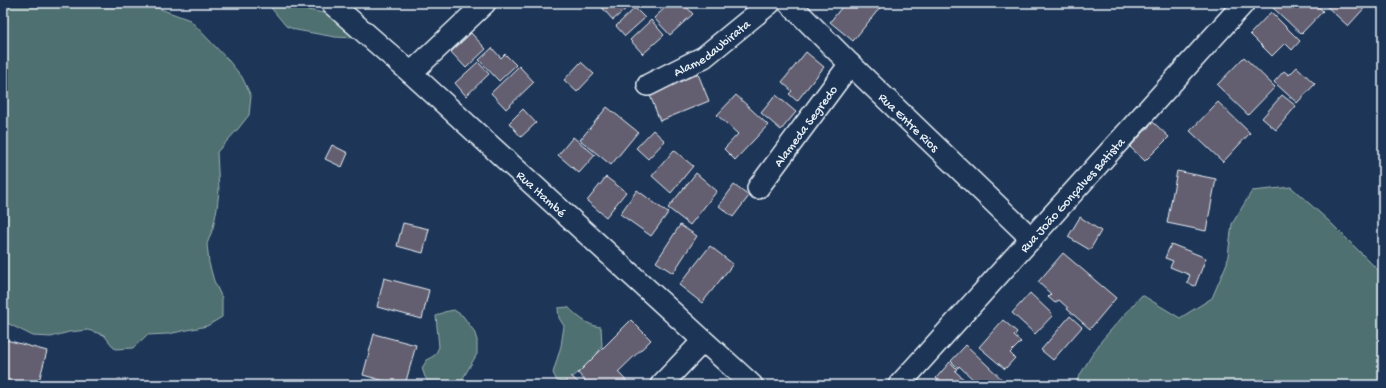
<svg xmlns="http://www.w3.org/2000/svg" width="1386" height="388" font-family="'Gochi Hand',sans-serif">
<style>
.green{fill:#507070;stroke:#9cb0b4}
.building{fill:#635f71;stroke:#e8f1f8}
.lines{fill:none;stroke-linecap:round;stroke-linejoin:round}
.minor-casing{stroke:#e8f1f8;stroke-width:24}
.minor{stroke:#1d3557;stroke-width:21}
.labels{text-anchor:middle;stroke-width:3.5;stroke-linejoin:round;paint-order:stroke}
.street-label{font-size:13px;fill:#e8f1f8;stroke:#1d3557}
</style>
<rect width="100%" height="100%" fill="#1d3557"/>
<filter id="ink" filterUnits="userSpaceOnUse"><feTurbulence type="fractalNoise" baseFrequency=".025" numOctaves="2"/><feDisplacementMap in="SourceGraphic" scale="8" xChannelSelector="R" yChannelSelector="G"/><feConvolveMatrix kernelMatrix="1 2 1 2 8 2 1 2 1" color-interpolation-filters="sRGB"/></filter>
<g filter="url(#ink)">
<g class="green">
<path d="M3,3h147l5,4 35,13 39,41 13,16 9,19 -2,19 -11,14 -21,23 2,38 -2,19 -4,19 -6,16 2,19 5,18 8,17v19l-15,9 -39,8 -21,1 -14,13 -18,1 -11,-14 -16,-5 -19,2 -18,5 -18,-1 -30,-15z"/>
<path d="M267,3h24l17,7 21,4 28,14 -3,10 -19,-1 -39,-7 -10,-4z"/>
<path d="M1291,187l39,35 53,53v110h-309l16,-27 12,-18 40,-45 38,23 32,-20 15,-35 5,-39 20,-33z"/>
<path d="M568,307c9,9 20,19 33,20l1,19 -16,24 -8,3 -12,9 -9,-1 -4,-8 8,-27 3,-20 -5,-8 -1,-10z"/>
<path d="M454,310l9,6 5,7 6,8 3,9v14l-18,31h-28l-6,-8 -3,-9 5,-8 8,-5 4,-8 -3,-31 8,-4z"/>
</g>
<g class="building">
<path d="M598,3h26l4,4 -15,13z"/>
<path d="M670,3h13l10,11 -23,21 -16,-17z"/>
<path d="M845,3l38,1 -30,37 -23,-19z"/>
<path d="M1272,3h42l9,8 -22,23 -31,-29z"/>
<path d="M1323,3h46l-21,23z"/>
<path d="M635,8l10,10 -20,18 -9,-10z"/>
<path d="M1271,12l29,29 -8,9 -7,-7 -13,13 -22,-22z"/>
<path d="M651,20l13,15 -21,19 -13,-14z"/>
<path d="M471,33l15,16 -20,19 -15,-16z"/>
<path d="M492,48l9,10 4,-4 11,11 -17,16 -20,-21z"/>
<path d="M806,52l18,15 -27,34 -8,-7 3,-3 -10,-9z"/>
<path d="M1244,57l31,30 -27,28 -31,-30z"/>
<path d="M478,62l11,12 -23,22 -11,-13z"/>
<path d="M581,62l13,12 -17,18 -13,-12z"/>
<path d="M519,66l15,16 -28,27 -15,-16z"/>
<path d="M1297,67l18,17 -18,19 -23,-21 10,-11 5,4z"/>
<path d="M698,74l11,27 -49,20 -11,-28z"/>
<path d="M736,95l32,30 -33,35 -11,-11 14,-15 -21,-19z"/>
<path d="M776,95l20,17 -15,18 -20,-17z"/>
<path d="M1282,95l14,11 -20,24 -14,-12z"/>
<path d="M1218,102l32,31 -27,29 -33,-31z"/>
<path d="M607,107l31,25 -27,33 -31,-25z"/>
<path d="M523,109l13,14 -15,14 -12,-14z"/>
<path d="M1153,122l16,15 -24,24 -15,-14z"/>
<path d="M653,130l12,11 -17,18 -12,-11z"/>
<path d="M573,137l22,18 -16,18 -21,-18z"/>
<path d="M332,145l16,8 -6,14 -17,-8z"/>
<path d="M674,150l19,16 -22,27 -19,-17z"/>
<path d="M1177,171l39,8 -10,52 -39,-8z"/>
<path d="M696,173l21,18 -27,34 -22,-17z"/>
<path d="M606,177l20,15 -20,25 -19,-16z"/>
<path d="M734,185l15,11 -16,21 -14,-11z"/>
<path d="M637,190l31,23 -17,23 -31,-22z"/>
<path d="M1080,217l21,14 -11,19 -22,-13z"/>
<path d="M403,223l26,6 -6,24 -26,-7z"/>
<path d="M680,225l17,11 -24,37 -17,-11z"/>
<path d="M1171,244l35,14 -11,28 -8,-3 3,-8 -20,-8 3,-6 -8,-3z"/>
<path d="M710,246l23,18 -31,39 -23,-18z"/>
<path d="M1063,253l53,45 -26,31 -23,-20 1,-1 -9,-8 -4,3 -7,-6 3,-3 -13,-12z"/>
<path d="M384,278l45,12 -7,29 -45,-12z"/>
<path d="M1030,293l23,22 -18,19 -23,-21z"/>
<path d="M1070,316l12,11 -29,33 -12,-10z"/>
<path d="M631,320l20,20 -33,32 12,13h-41l-11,-12z"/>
<path d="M1003,320l14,12 -3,4 7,6 -11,11 5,5 -10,11 -26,-22z"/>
<path d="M374,334l42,11 -11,40h-6l-36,-10z"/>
<path d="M3,339l44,12 -9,34h-35z"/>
<path d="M966,345l42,40h-29l-20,-19 -1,2 -7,-7z"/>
<path d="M950,362l7,7 -2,2 15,14h-27l-7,-7z"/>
<path d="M571,376l10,9h-19z"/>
</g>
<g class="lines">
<defs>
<g id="minor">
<path id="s1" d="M331,3l80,70 341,312"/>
<path id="s2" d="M789,3l61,61 182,175"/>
<path d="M411,73l74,-70"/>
<path id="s3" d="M648,85l56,-28 66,-54"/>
<path id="s4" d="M758,188l92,-124"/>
<path d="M661,385l42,-44"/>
<path id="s5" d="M899,385l345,-382"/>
</g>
</defs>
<use href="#minor" class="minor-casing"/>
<use href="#minor" class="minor"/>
</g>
</g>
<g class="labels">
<g class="street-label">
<text dy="5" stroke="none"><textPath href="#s3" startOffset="74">AlamedaUbirata</textPath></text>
<text dy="5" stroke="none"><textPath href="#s2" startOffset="169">Rua Entre Rios</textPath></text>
<text dy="5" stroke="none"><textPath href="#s4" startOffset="78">Alameda Segredo</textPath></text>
<text dy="5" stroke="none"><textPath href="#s1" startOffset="284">Rua Itambé</textPath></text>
<text dy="5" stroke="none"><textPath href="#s5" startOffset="257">Rua João Gonçalves Batista</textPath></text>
</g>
</g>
<rect width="1386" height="388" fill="none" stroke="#1d3557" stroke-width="16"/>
<rect x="8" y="8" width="1370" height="372" fill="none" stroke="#e8f1f8" stroke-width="1.5" filter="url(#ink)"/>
</svg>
